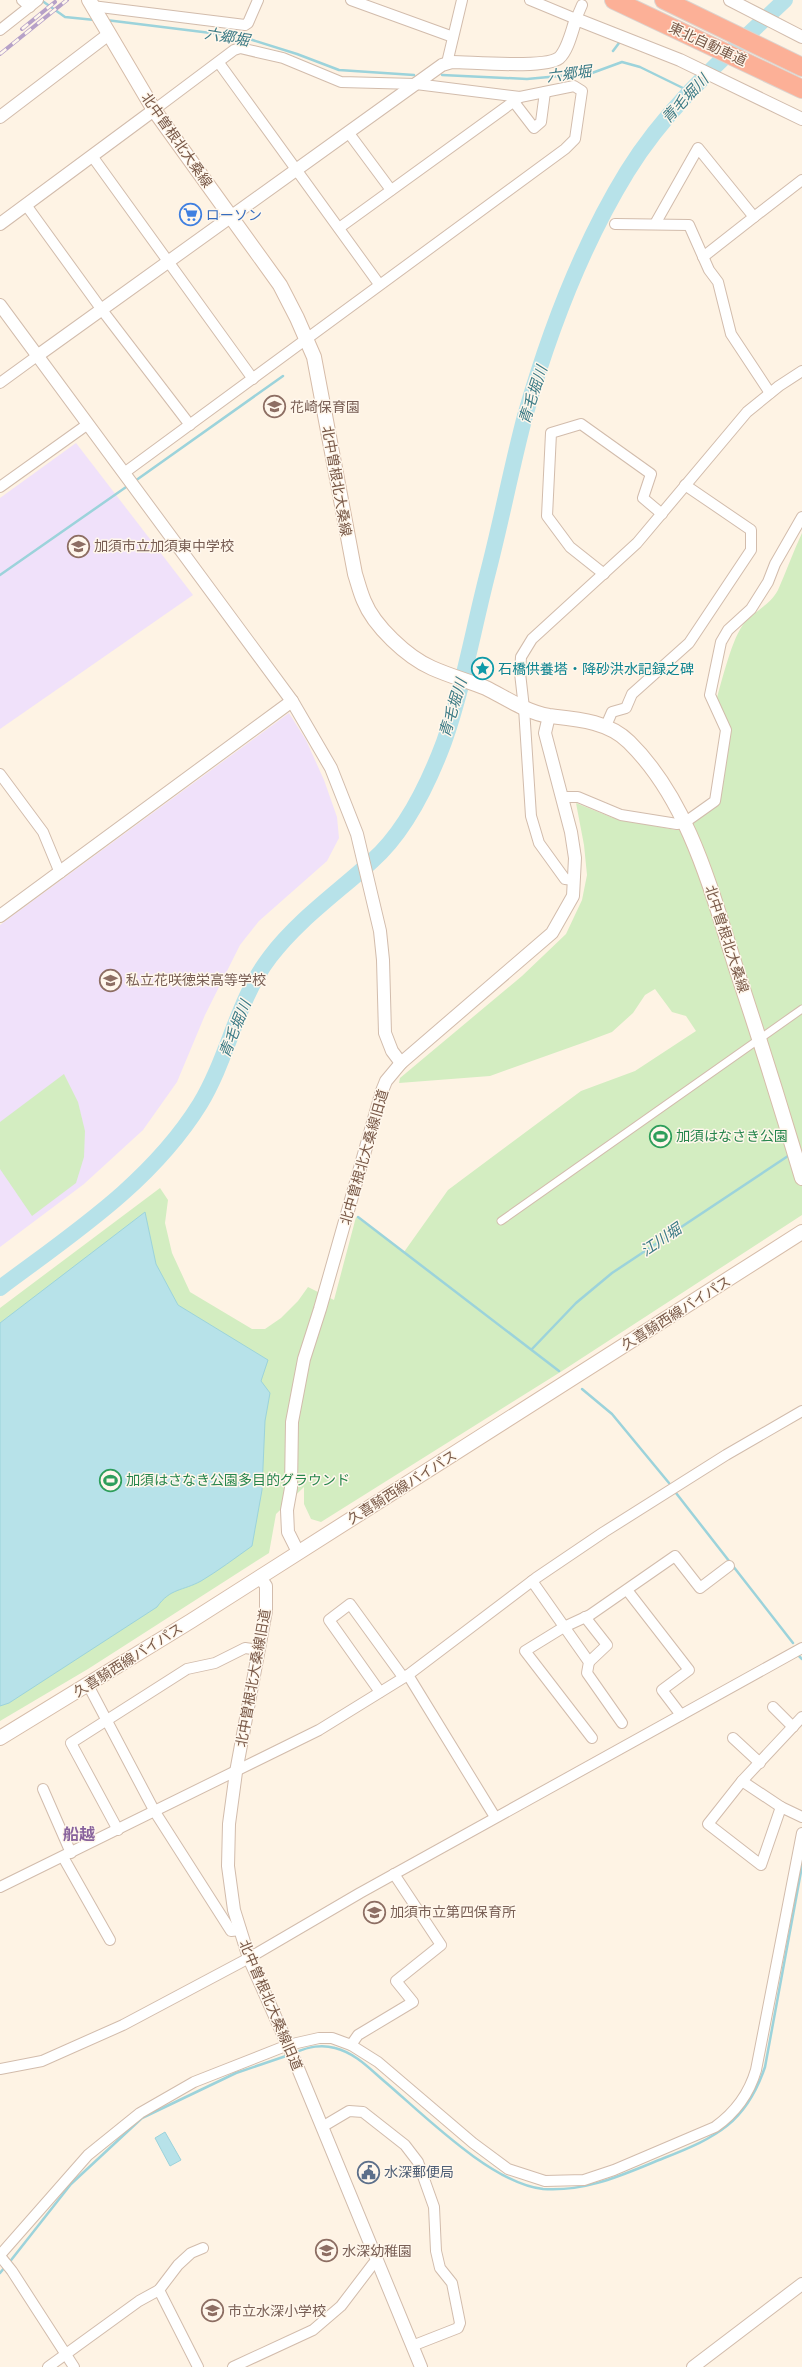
<svg xmlns="http://www.w3.org/2000/svg" width="802" height="2367" font-family="'Fira Sans','Noto Sans JP',sans-serif">
<style>
.education{fill:#f0e1fa}
.green{fill:#d3edc1}
.water{fill:#b7e2e9;stroke:#9cd3db}
.lines{fill:none;stroke-linecap:round;stroke-linejoin:round}
.stream{stroke:#9cd3db;stroke-width:2.5}
.river{stroke:#b7e2e9;stroke-width:16}
.pedestrian-casing{stroke:#d2bcac;stroke-width:9}
.minor-casing{stroke:#d2bcac;stroke-width:12}
.tertiary-casing{stroke:#d2bcac;stroke-width:14}
.secondary-casing{stroke:#d6bca9;stroke-width:16}
.motorway-casing{stroke:#dcd4cf;stroke-width:20}
.pedestrian{stroke:#fff;stroke-width:7}
.minor{stroke:#fff;stroke-width:10}
.tertiary{stroke:#fff;stroke-width:12}
.secondary{stroke:#fff;stroke-width:14}
.motorway{stroke:#fcb097;stroke-width:18}
.rail-casing{stroke:#b6a1c8;stroke-width:4}
.rail{stroke:#fff7ec;stroke-width:2.5;stroke-dasharray:8;stroke-linecap:butt}
.labels{text-anchor:middle;stroke-width:3;stroke-linejoin:round;paint-order:stroke}
.street-label{font-size:14px;fill:#785847;stroke:#fff7ec}
.shop-label{font-size:14px;fill:#366cbe;stroke:#fff7ec;text-anchor:start}
.education-label{font-size:14px;fill:#785e54;stroke:#fff7ec;text-anchor:start}
.culture-label{font-size:14px;fill:#0d838f;stroke:#fff7ec;text-anchor:start}
.leisure-label{font-size:14px;fill:#27864d;stroke:#fff7ec;text-anchor:start}
.service-label{font-size:14px;fill:#4e5e75;stroke:#fff7ec;text-anchor:start}
.water-label{font-size:15px;font-style:italic;fill:#3c7b86;stroke:#fff7ec}
.quarter-label{font-size:16px;font-weight:bold;fill:#88629c;stroke:#fff7ec}
</style>
<rect width="100%" height="100%" fill="#fef3e4"/>
<g class="education">
<path d="M76,443l117,152 -193,134v-231z"/>
<path d="M289,713l17,27 18,40 13,37 2,21 -12,23 -68,60 -19,24 -35,70 -28,67 -34,48 -59,54 -84,63v-322z"/>
</g>
<g class="green">
<path d="M802,533v682l-240,156 -241,151 -10,-3 -7,-15v-17l-28,27 -7,39 -181,116 -88,52v-413l160,-120 8,12 -3,23 7,30 18,39 62,37h13l16,-11 17,-17 10,-14 26,13 22,-83 48,35 44,-62 12,-9 121,-90 54,-20 61,-40 -10,-15 -14,-4 -17,-23 -10,6 -12,18 -21,19 -24,9 -98,35 -91,7 1,-5 122,-102 44,-42 16,-34 5,-25 -3,-30 -8,-42 37,15 63,12 42,-28 12,-72 -14,-29c6,-20 16,-64 29,-79 10,-11 25,-17 33,-32 8,-18 15,-38 24,-57z"/>
<path d="M64,1074l14,28 7,29 -1,26 -8,26 -44,33 -32,-47v-47z"/>
</g>
<g class="water">
<path d="M145,1212l11,52 22,41 90,55 -7,21 9,12 -5,28 -3,69 -10,56c-17,12 -34,25 -51,35 -18,10 -31,7 -44,26l-148,96 -9,3v-383z"/>
<path d="M165,2132l16,28 -11,6 -15,-28z"/>
</g>
<g class="lines">
<g class="stream">
<path d="M41,0l24,17 30,3"/>
<path d="M106,20l137,17 54,17 42,16 75,5"/>
<path d="M613,51l6,-8"/>
<path d="M442,75l85,4 65,-6 30,-11 18,5 49,24"/>
<path d="M135,481l148,-105"/>
<path d="M0,575l129,-90"/>
<path d="M358,1217l201,154"/>
<path d="M532,1349l44,-46 36,-30 179,-119"/>
<path d="M582,1389l30,25 57,69"/>
<path d="M676,1493l117,150"/>
<path d="M798,1655l4,4"/>
<path d="M296,2052c13,-5 25,-8 39,-4 20,5 34,20 49,33 39,33 108,103 159,108 45,3 81,-15 121,-31 53,-21 82,-35 101,-91l37,-201"/>
<path d="M8,2264l63,-80 71,-66 94,-45 50,-17"/>
<path d="M0,2273l5,-6"/>
</g>
<path class="river" d="M0,1288c72,-54 151,-105 200,-184 28,-46 37,-104 70,-147 29,-38 67,-64 102,-96 33,-29 57,-79 72,-119 19,-54 29,-111 43,-166 14,-53 24,-107 38,-160 24,-84 56,-169 102,-244 41,-67 101,-118 158,-172"/>
<defs>
<path id="pedestrian" d="M501,1221l301,-212"/>
<g id="minor">
<path d="M22,0l8,7"/>
<path d="M351,0l102,37"/>
<path d="M530,0l46,19 6,-14"/>
<path d="M92,6l153,19 3,-2 10,-23"/>
<path d="M0,30l38,-30"/>
<path d="M219,63l160,221"/>
<path d="M447,63l15,-63"/>
<path d="M514,102l20,26 7,-6 4,-30"/>
<path d="M348,132l43,58"/>
<path d="M92,156l161,223"/>
<path d="M26,205l76,105 88,115"/>
<path d="M754,217l48,-37"/>
<path d="M615,224l74,1 20,45 9,12 13,52 39,59"/>
<path d="M655,224l43,-76 56,69 -51,40"/>
<path d="M339,228l181,-131"/>
<path d="M0,383l37,-27"/>
<path d="M124,473l441,-324 10,-10 7,-48 -8,-5 -54,11 -104,-13 -75,-2 -58,-24 -43,-10 -6,2 -80,60"/>
<path d="M0,487l88,-63"/>
<path d="M604,574l-34,-27 -23,-31 4,-83 30,-9 70,50 -8,24 19,16"/>
<path d="M605,728l7,-16 14,-4 6,-14 57,-51 62,-93v-20l-66,-45"/>
<path d="M0,774l43,58 17,41"/>
<path d="M563,797h15l43,18 56,9 7,-1 31,-22 11,-71 -16,-35 11,-53 7,-12 23,-21 17,-27 7,-18 27,-47"/>
<path d="M574,880l-9,-1 -26,-36 -8,-27 -7,-108 -4,-35 1,-16 11,-18 105,-96 110,-131 32,-26 23,-15"/>
<path d="M532,1581l57,81 -2,11 35,50"/>
<path d="M627,1590l62,80 -27,20 19,25"/>
<path d="M585,1617l22,28 -18,17"/>
<path d="M408,1675l87,142"/>
<path d="M88,1685l67,127 76,119 10,-1"/>
<path d="M380,1692l-51,-72 21,-16 53,73"/>
<path d="M773,1707l20,20"/>
<path d="M802,1717l-60,64 -34,43 53,41 20,-58 21,10"/>
<path d="M592,1738l-67,-87 39,-24 26,-12 85,-59 25,32 29,-22"/>
<path d="M733,1738l27,25"/>
<path d="M742,1781l39,26"/>
<path d="M43,1789l28,64"/>
<path d="M118,1830l-47,-87 116,-74 28,-6 30,-15 14,2"/>
<path d="M63,1857l47,83"/>
<path d="M0,1887l319,-157 89,-55 128,-97 68,-46 122,-77 76,-44"/>
<path d="M351,2045l7,-10 55,-33 -17,-21 45,-36 -47,-71"/>
<path d="M0,2069l42,-8 81,-36 126,-67 111,-65 442,-245"/>
<path d="M322,2127l27,-16 14,1 42,33 13,17 16,45 2,44 4,17 12,15 8,40 -2,5 -46,18"/>
<path d="M0,2255l88,-100 52,-42 54,-31 94,-37 31,-7h13l19,7 27,17 95,81 35,26 37,12 39,-1 30,-10 101,-43c21,-15 34,-33 41,-57l46,-237"/>
<path d="M0,2256l12,15 62,96"/>
<path d="M159,2290l39,77"/>
<path d="M48,2367l91,-66 20,-11 19,-25 13,-12 12,-5"/>
<path d="M233,2367l80,-37 28,-24 32,-42 5,-2"/>
</g>
<g id="tertiary">
<path d="M730,0l72,37"/>
<path d="M0,117l109,-83"/>
<path d="M0,224l154,-114"/>
<path d="M0,305l292,396 39,67 26,66 23,97 3,29 2,73 7,18 9,12"/>
<path d="M37,356l405,-291 10,-3c20,0 93,7 107,-4 9,-8 13,-28 17,-39l104,41 122,59"/>
<path d="M0,916l292,-215"/>
<path d="M298,1552l-10,-20 -1,-22 4,-22 1,-66 12,-63 16,-50 62,-218 4,-10 15,-18 151,-130 21,-37 2,-38 -4,-26 -26,-99 4,-17"/>
<path d="M260,1577l6,9v25l-30,161 -7,52 -1,42 6,44 15,48 46,103 126,306"/>
<path d="M693,2367l109,-83"/>
</g>
<g id="secondary">
<path d="M89,0l65,110 126,175 17,33 17,39 41,217c3,9 5,18 9,27 10,25 43,56 68,67 18,8 36,13 54,20 20,10 40,24 63,28 27,3 59,5 80,26 60,59 82,148 107,226 23,69 45,139 66,210"/>
<path d="M0,1738l191,-117 611,-389"/>
</g>
<g id="motorway">
<path d="M614,0l188,89"/>
<path d="M664,0l138,67"/>
</g>
</defs>
<use href="#pedestrian" class="pedestrian-casing"/>
<use href="#minor" class="minor-casing"/>
<use href="#tertiary" class="tertiary-casing"/>
<use href="#secondary" class="secondary-casing"/>
<use href="#motorway" class="motorway-casing"/>
<use href="#pedestrian" class="pedestrian"/>
<use href="#minor" class="minor"/>
<use href="#tertiary" class="tertiary"/>
<use href="#secondary" class="secondary"/>
<use href="#motorway" class="motorway"/>
<defs>
<g id="rail">
<path d="M22,29l33,-27"/>
<path d="M0,54l67,-54"/>
</g>
</defs>
<use href="#rail" class="rail-casing"/>
<use href="#rail" class="rail"/>
</g>
<defs>
<symbol id="supermarket-ring" viewBox="-11 -11 22 22"><circle r="9.5" fill="#fff7ec" stroke="#3f7fe0" stroke-width="1.5"/><path d="M-6-5.5h2.5l.6 2H6L4.5 2H-2.5L-4.4-4H-6ZM-1.5 3.2a1.3 1.3 0 1 0 .1 0ZM3 3.2a1.3 1.3 0 1 0 .1 0Z" fill="#3f7fe0"/></symbol>
<symbol id="school-ring" viewBox="-11 -11 22 22"><circle r="9.5" fill="#fff7ec" stroke="#8d6e63" stroke-width="1.5"/><path d="M0-5L7-2L0 1L-7-2ZM-4 1L0 2.5L4 1V4Q0 6-4 4Z" fill="#8d6e63"/></symbol>
<symbol id="sight-ring" viewBox="-11 -11 22 22"><circle r="9.5" fill="#fff7ec" stroke="#0f9aa8" stroke-width="1.5"/><path d="M0-6L1.8-2.2L6-1.7L2.9 1.2L3.7 5.4L0 3.3L-3.7 5.4L-2.9 1.2L-6-1.7L-1.8-2.2Z" fill="#0f9aa8"/></symbol>
<symbol id="stadium-ring" viewBox="-11 -11 22 22"><circle r="9.5" fill="#fff7ec" stroke="#2e9e5b" stroke-width="1.5"/><path d="M0-5a6.5 5 0 1 0 0 10a6.5 5 0 1 0 0-10ZM-3.5-1.8h7v3.6h-7Z" fill="#2e9e5b"/></symbol>
<symbol id="civic-ring" viewBox="-11 -11 22 22"><circle r="9.5" fill="#fff7ec" stroke="#5c6f8a" stroke-width="1.5"/><path d="M-.6-6.5H3V-4.5H.6V-3L4-1V1h2V6H-6V1h2V-1L-.6-3ZM-1.2 2.5V6h2.4V2.5Z" fill="#5c6f8a"/></symbol>
</defs>
<g fill-rule="evenodd">
<use href="#supermarket-ring" x="178" y="202" width="25" height="25"/>
<use href="#school-ring" x="262" y="394" width="25" height="25"/>
<use href="#school-ring" x="66" y="534" width="25" height="25"/>
<use href="#sight-ring" x="470" y="656" width="25" height="25"/>
<use href="#school-ring" x="98" y="968" width="25" height="25"/>
<use href="#stadium-ring" x="648" y="1124" width="25" height="25"/>
<use href="#stadium-ring" x="98" y="1468" width="25" height="25"/>
<use href="#school-ring" x="362" y="1900" width="25" height="25"/>
<use href="#civic-ring" x="356" y="2160" width="25" height="25"/>
<use href="#school-ring" x="314" y="2238" width="25" height="25"/>
<use href="#school-ring" x="200" y="2298" width="25" height="25"/>
</g>
<g class="labels">
<g class="street-label">
<text transform="translate(708 44) rotate(25)" y="5">東北自動車道</text>
<text transform="translate(177 140) rotate(55)" y="5">北中曽根北大桑線</text>
<text transform="translate(337 481) rotate(80)" y="5">北中曽根北大桑線</text>
<text transform="translate(727 939) rotate(72)" y="5">北中曽根北大桑線</text>
<text transform="translate(364 1157) rotate(-74)" y="5">北中曽根北大桑線旧道</text>
<text transform="translate(676 1313) rotate(-32)" y="5">久喜騎西線バイパス</text>
<text transform="translate(402 1487) rotate(-32)" y="5">久喜騎西線バイパス</text>
<text transform="translate(128 1660) rotate(-32)" y="5">久喜騎西線バイパス</text>
<text transform="translate(253 1678) rotate(-80)" y="5">北中曽根北大桑線旧道</text>
<text transform="translate(271 2005) rotate(67)" y="5">北中曽根北大桑線旧道</text>
</g>
<g class="shop-label">
<text x="206" y="220">ローソン</text>
</g>
<g class="education-label">
<text x="290" y="412">花崎保育園</text>
<text x="94" y="551">加須市立加須東中学校</text>
<text x="126" y="985">私立花咲徳栄高等学校</text>
<text x="390" y="1917">加須市立第四保育所</text>
<text x="342" y="2256">水深幼稚園</text>
<text x="228" y="2316">市立水深小学校</text>
</g>
<g class="culture-label">
<text x="498" y="674">石橋供養塔・降砂洪水記録之碑</text>
</g>
<g class="leisure-label">
<text x="676" y="1141">加須はなさき公園</text>
<text x="126" y="1485">加須はさなき公園多目的グラウンド</text>
</g>
<g class="service-label">
<text x="384" y="2177">水深郵便局</text>
</g>
<g class="water-label">
<text transform="translate(227 37) rotate(10)" y="5">六郷堀</text>
<text transform="translate(569 74) rotate(-7)" y="5">六郷堀</text>
<text transform="translate(685 99) rotate(-47)" y="5">青毛堀川</text>
<text transform="translate(533 395) rotate(-72)" y="5">青毛堀川</text>
<text transform="translate(453 708) rotate(-73)" y="5">青毛堀川</text>
<text transform="translate(235 1029) rotate(-68)" y="5">青毛堀川</text>
<text transform="translate(661 1240) rotate(-34)" y="5">江川堀</text>
</g>
<g class="quarter-label">
<text x="79" y="1840">船越</text>
</g>
</g>
</svg>
